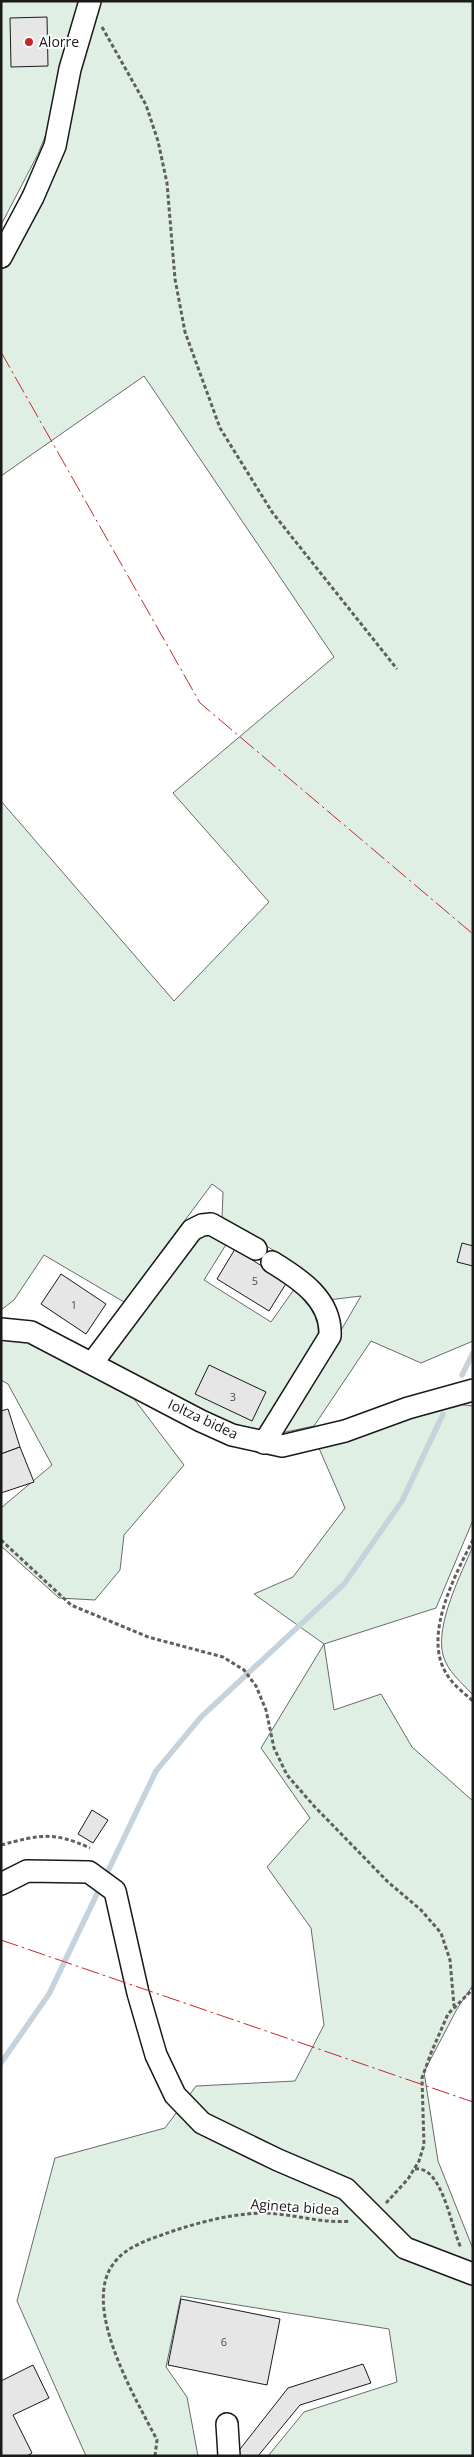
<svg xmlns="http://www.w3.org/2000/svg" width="474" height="2457" font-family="'Open Sans',sans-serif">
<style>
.green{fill:#e0efe3;stroke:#6a6a6a}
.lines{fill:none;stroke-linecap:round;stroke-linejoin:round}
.stream{stroke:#c6d2dc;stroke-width:5.5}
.building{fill:#e6e6e6;stroke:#1a1a1a}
.minor-casing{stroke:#1a1a1a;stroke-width:24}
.path{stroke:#5f5f5f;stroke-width:3;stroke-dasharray:4 2.5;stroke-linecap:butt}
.minor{stroke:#fff;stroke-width:21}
.power{stroke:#c62828;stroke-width:1;stroke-dasharray:18 4 2.5 4;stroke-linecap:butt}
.poi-dot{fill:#c62828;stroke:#fff;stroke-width:2}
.labels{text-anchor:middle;stroke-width:4;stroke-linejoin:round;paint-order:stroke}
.number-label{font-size:11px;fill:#4d4d4d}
.poi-label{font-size:14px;fill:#1a1a1a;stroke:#fff;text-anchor:start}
.street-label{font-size:14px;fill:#1a1a1a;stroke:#fff}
</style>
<rect width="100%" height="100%" fill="#fff"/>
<g class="green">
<path d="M1,1h80l-19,94 -24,59 -37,71z"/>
<path d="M98,1h375v1340l-52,22 -50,-22 -57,85 -33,7 80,-137 -33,4 -14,-22 -34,-24 -58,-34 1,-28 -11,-8 -88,118 -80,-47 -30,45 -13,10v-509l173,200 95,-99 -96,-109 161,-136 -190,-281 -143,100v-206l62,-127z"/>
<path d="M199,1234l10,1 18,8 -23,37 67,42 24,-34c17,15 28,22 23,46l-60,99 -43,-13 -113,-60z"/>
<path d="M22,1338l103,49 59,78 -60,70 -4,35 -25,30 -36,-2 -58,-52v-38l51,-43 -44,-81 -7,-4v-40z"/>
<path d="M456,1404l17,2v114l-37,88 -112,36 10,66 47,-16 31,53 61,54v184l-16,24 -33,63 14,89 35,88v207h-205l36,-44 93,-30 -8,-53 -208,-33 -15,71 21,30 11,59h-112l-69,-155 38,-143 110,-30 31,-42 99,-5 29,-56 -13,-97 -44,-61 43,-49 -49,-70 63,-104 -70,-50 39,-17 52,-69 -27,-62z"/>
<path d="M473,1546v149c-11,-12 -26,-24 -30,-40 -8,-30 18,-81 30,-109z"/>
</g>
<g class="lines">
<g class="stream">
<path d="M462,1375l11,-22"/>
<path d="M1,2063l48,-69 107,-223 45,-54 143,-133 58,-83 41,-87"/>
</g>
</g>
<g class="building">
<path d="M47,17l1,49 -37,1 -1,-49z"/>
<path d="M462,1243l11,3v20l-16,-4z"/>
<path d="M235,1249l52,33 -18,29 -52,-32z"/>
<path d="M61,1274l45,30 -20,30 -45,-30z"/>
<path d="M209,1365l57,27 -14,29 -57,-27z"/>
<path d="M8,1409l12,38 -19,7v-43z"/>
<path d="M20,1447l14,35 -33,11v-39z"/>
<path d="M92,1810l16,10 -15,23 -15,-9z"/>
<path d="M181,2299l99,20 -13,66 -99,-20z"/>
<path d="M363,2364l8,19 -71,22 -42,51h-18l-3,-3 51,-65z"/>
<path d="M33,2365l16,33 -36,17 19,38 -5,3h-26v-75z"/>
</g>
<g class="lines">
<defs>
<g id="minor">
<path d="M1,257l32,-60 22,-51 15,-77 20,-68"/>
<path d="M1,1329l30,3 170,89 31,14 50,11 63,-15 63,-23 65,-18"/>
<path d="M93,1362l99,-132 10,-5 9,-1 45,25"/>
<path d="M264,1443l66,-107c2,-36 -30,-57 -58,-74"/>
<path d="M1,1884l26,-13 62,1 26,19 23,102 18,62 19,40 27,28 76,37 68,29 59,59 68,26"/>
<path d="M227,2424l2,32"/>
</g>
</defs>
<use href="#minor" class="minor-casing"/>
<g class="path">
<path d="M102,27l44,78 12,36 9,42 8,96 10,53 35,96 52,84 125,157"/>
<path d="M1,1540l70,65 77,32 75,20 21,13 12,16 10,24 8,38 13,27 27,31 74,76 33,28 20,23 9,27 4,46"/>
<path d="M473,1540c-18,35 -50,95 -27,133 6,11 18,20 27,28"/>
<path d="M1,1845c38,-10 52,-14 89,3"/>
<path d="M415,2169c27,-4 36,58 46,79"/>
<path d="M386,2203l22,-24 11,-18 5,-16 -2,-67 9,-25 17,-39 25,-25"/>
<path d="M155,2456l2,-16c-21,-41 -77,-134 -43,-177 12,-17 37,-24 56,-31 30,-10 60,-18 92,-19 29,0 59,11 88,8"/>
</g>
<use href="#minor" class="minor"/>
<g class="power">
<path d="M1,352l199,351 273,231"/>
<path d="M1,1940l472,162"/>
</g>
</g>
<circle class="poi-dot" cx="29" cy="42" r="5"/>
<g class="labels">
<g class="number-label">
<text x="255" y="1285">5</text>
<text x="74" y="1309">1</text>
<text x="233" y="1401">3</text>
<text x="224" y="2346">6</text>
</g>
<g class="poi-label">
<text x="39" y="47">Alorre</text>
</g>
<g class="street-label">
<text transform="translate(203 1419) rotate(25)" y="5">Ioltza bidea</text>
<text transform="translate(295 2207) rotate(4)" y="5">Agineta bidea</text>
</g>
</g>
<rect width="474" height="2457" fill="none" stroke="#1a1a1a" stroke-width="5"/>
</svg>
